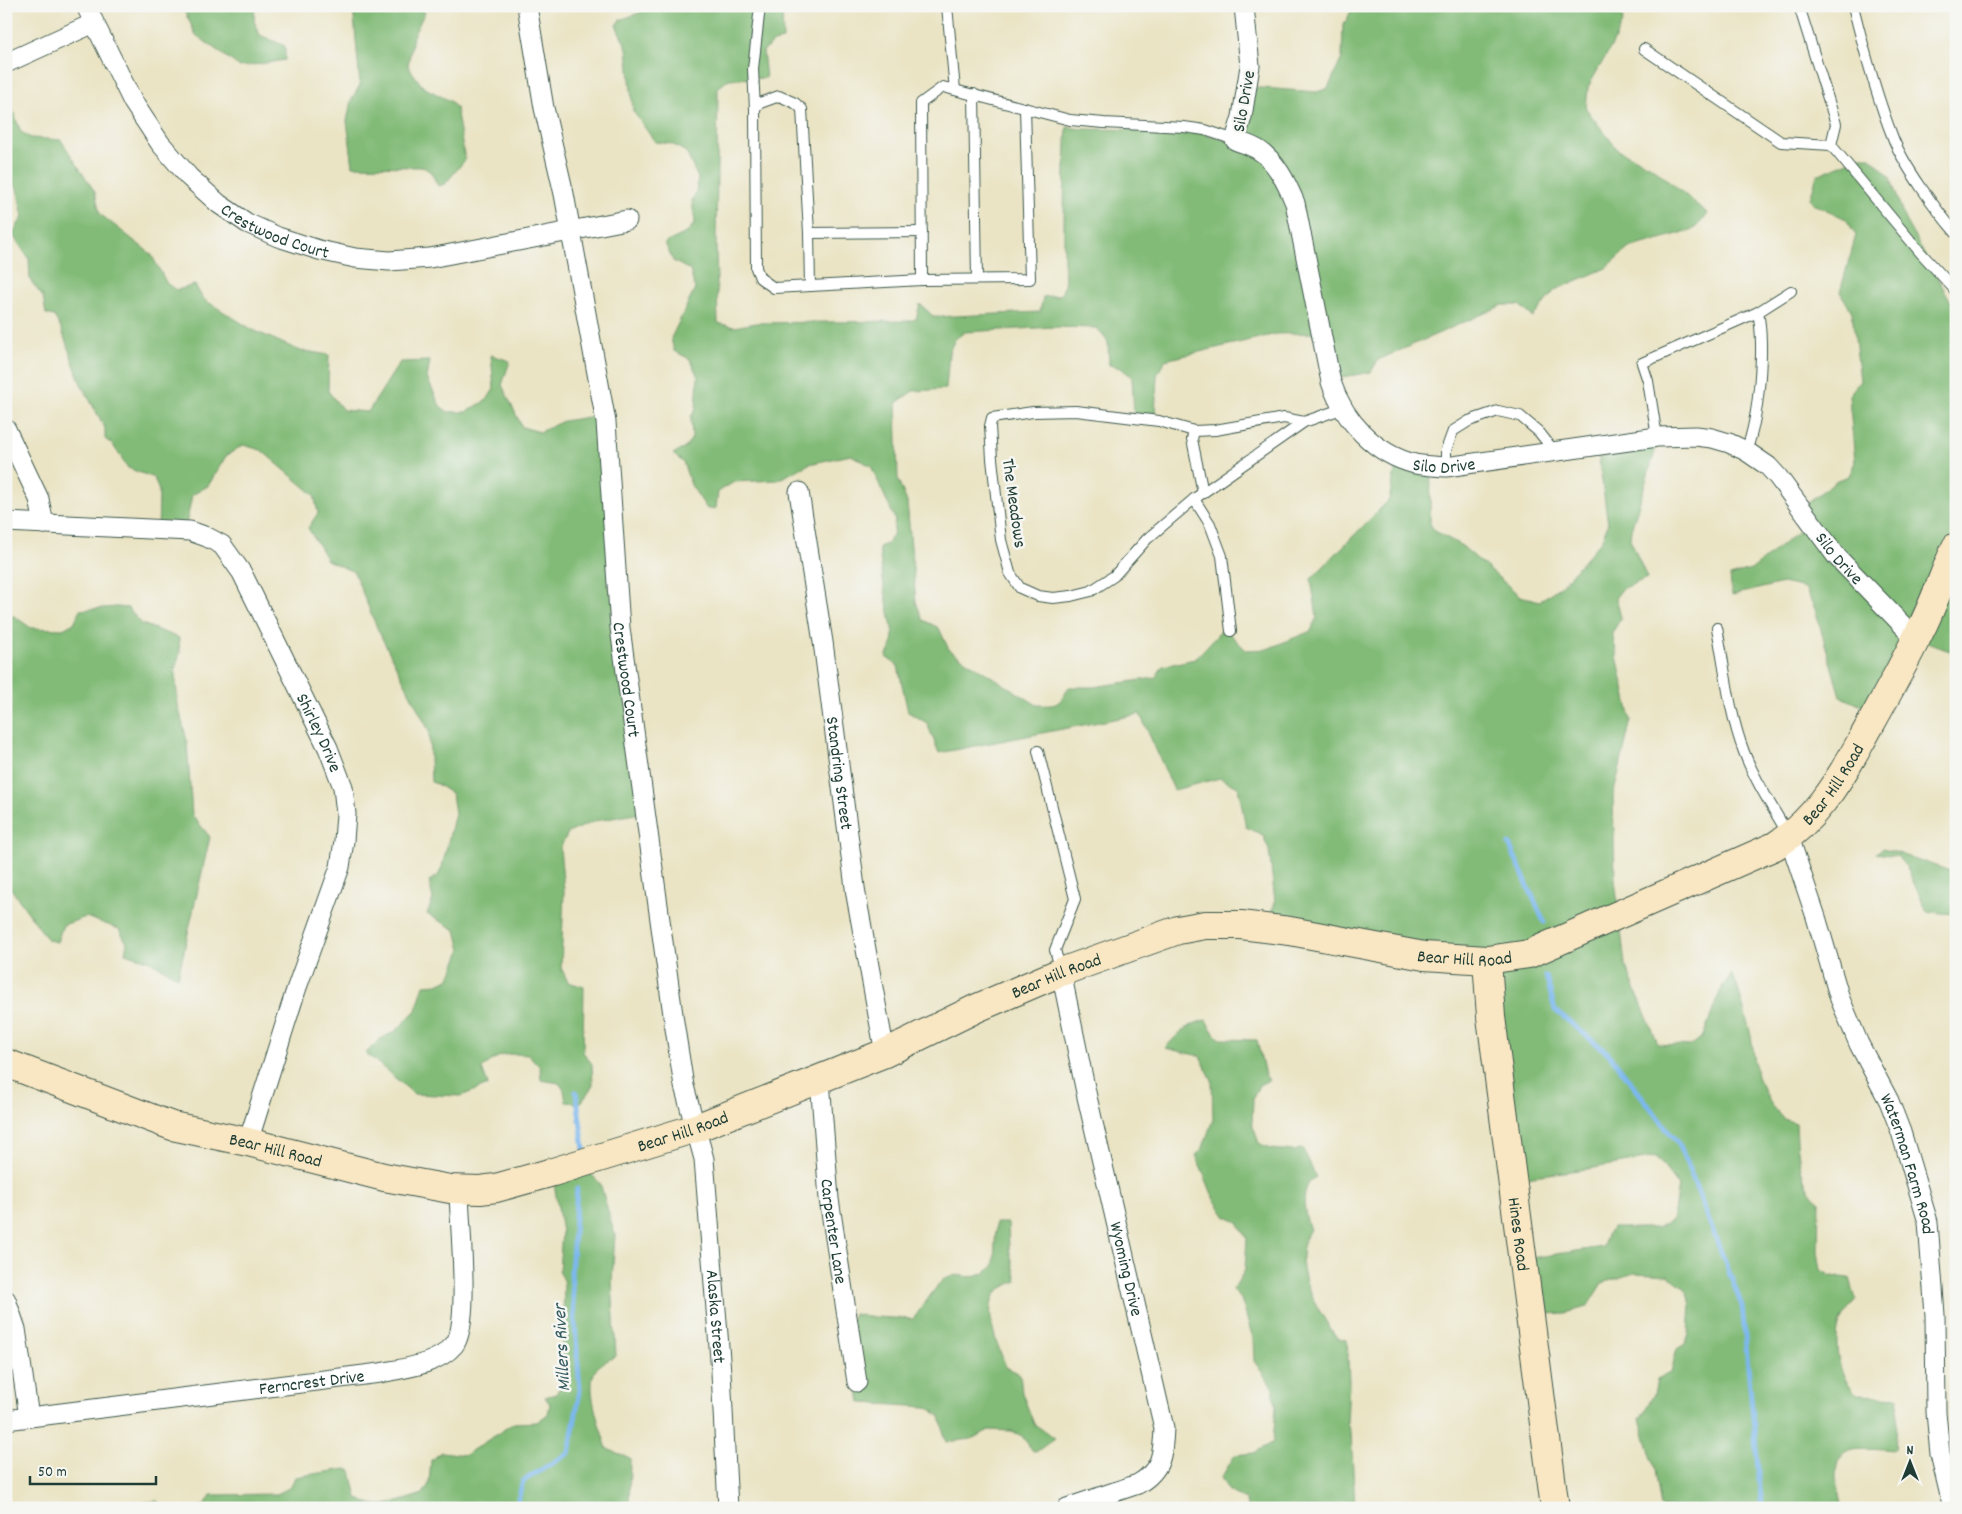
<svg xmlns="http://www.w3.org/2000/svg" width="1962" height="1514" font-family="Dekko,sans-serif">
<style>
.forest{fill:#82bb78;stroke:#507c56}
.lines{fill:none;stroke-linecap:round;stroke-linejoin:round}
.stream{stroke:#7cb8ee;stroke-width:5}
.lane-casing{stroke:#3d564a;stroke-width:12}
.street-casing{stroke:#3d564a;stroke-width:21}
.secondary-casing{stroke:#3d564a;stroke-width:30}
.lane{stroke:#fff;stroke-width:10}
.street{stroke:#fff;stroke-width:19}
.secondary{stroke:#f9e7c3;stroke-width:28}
.labels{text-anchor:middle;stroke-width:5;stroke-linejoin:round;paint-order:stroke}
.street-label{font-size:18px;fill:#1f3d34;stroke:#f6f6f2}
.water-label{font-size:19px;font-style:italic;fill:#365c62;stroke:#f6f6f2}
</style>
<rect width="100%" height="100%" fill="#f6f6f2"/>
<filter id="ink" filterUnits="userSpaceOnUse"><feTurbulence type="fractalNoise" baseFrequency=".02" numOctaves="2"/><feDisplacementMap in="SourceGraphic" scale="10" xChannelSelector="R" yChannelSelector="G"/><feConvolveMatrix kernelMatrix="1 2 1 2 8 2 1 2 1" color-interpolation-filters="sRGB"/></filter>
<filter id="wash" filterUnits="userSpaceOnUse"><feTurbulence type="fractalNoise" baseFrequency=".0096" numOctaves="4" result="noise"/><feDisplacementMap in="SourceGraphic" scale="20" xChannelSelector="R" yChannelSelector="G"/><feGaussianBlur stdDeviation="1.12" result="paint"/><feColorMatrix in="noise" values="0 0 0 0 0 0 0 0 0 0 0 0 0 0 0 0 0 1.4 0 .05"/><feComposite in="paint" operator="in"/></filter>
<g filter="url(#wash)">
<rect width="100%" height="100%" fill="#eae4c4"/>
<g class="forest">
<path d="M182,6h73l-1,15 6,14 25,11v14l-45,7 -44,-32z"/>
<path d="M353,6h61l11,6 -12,24 -5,30 15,21 27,14 6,7 9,52 -20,24 -7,2 -7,-14 -8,-5 -70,-1 -6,-45 4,-20 9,-16z"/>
<path d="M658,6h124l1,34 -9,2 -11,9 3,27 -37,1 -11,9 -2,158 2,77 16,4 22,-4 153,-2 7,-2 4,-15 14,13 106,-5 3,-15 17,-2c6,-6 5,-24 4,-33 0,-46 0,-90 3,-135l15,2 111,1 53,16 2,-59 69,5 11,-4 14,-30 1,-35 3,-1 7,-16h268l2,15 -11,24 -24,42 -2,22 32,41 33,16 57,48 -12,13 -8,4 -59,17 -23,20 -51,22 -22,27 -14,-12h-16l-125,55 -7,12 -39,7 -15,-46 -41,1 -111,26 -8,15 -2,42 -21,-2 -2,-38 -11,-9 -12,-3 -1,-23 -11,-14 -43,-1 -89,5 -10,7 -6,13 -3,37 -33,2 -17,12 2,77 9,22 9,100 7,18 16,8 10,22 88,55c21,1 22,0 32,-18h24l62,-9 8,-12 32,-7 29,-31 22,22 21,-1 44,-18 6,-14 -6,-38 78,-79 8,-39 34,7 -1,56 5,7 27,15 58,50 20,5 22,-16 39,-44 7,-17 -10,-72 59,-7 -26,85 -1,9 17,39 -25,11 -6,8 5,21 -9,15 19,87 -18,76 2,84 10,84 33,80 33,2 12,-10 17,-44 11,-18 6,11 14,50 6,42 14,27 13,15 12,4c1,22 3,65 23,78l-1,51 3,18 10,6 19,2 6,21c-6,8 -15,17 -17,27 -6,22 1,53 18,69l42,2 -4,53c-13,-1 -29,-3 -42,-1 -24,6 -15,43 -11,59h-181l-6,-39 -15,-50 14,-25 3,-15 14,-7 6,-23 8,-5 4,-9 2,-31 -6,-16 -17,-13 -33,-2 -33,10 -15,24 -22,6 -36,2 -11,-55 85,-13 4,-12 6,-7h44l16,-9 5,-34 -22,-28 -62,11 -84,11 -24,-208 -219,-38 8,-32 -6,-51 -6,-15 -17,-8 -8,-40 -18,-9 -46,12 -34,-76 -201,39 -12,-30 -19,-11 -10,-46 -12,-9 6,-12 1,-12 -10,-52 -4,-34 8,-3 6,-9 2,-16 -24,-53 -20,-11 -42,9 -31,16 -44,2 -16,10 -2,16 -9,1 -16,-24 -8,-23 -10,-8 12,-6 7,-10 -1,-21 5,-9 2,-31 -8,-18 -16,-8 -3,-13 24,-49 -5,-19 -17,-9 -8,-18 23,-11 7,-10 -3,-21 4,-9 2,-14 -12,-26 -14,-8 -17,-2 -22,-31 -6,-63 -11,-23 4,-5z"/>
<path d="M6,93l15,39 10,6 30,2 34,52 5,22 51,40 16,30 10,6 18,-5 8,14 50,31 45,20 31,5 -1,36 15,19 25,2 32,-50 30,-1 -3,17 13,28 8,6h18l21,-12 7,-11 -3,-34 19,6 -8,24 20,42 18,5 23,-11 38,-6 40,398 -46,8 -27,12 -8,15 4,43 -3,77 7,14 16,5 -1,65 9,12 1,21 -12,18 -15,-1 -2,-12 -5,-7 -18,-3 -1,-13 -11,-12c-22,-2 -31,-2 -47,14l6,16 -27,11 -47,-2 -48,-41 14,-14 16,-8 20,-21 8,-25 14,-1 12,-6 11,-28 -5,-20 -29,-16 6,-15 -4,-18 9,-5 4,-9 13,-54 -3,-19 -15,-10 -6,-2 -2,-51 -51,-101 -24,-58 -27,-12 -19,-32 10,-15 -4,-18 -53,-45 -18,-5 -17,11 -18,30 -16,9 -8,40 -26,-1 1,-43 -5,-13 -26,-10 -15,-23 -8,-6v-11l-24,-44 -20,-56 -7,-12 -8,-2 -3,-17 -13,-17 -1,-21 -17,-25 11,-17 -6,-29 -11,-8z"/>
<path d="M1860,157h10l20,19 15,44 45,80 6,7v346l-35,-12 -44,72 -37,-17 -25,-87 -10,-21 -22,-5 -51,12 -2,-19 21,-6 55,-45 -3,-19 34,-26 12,-4 6,-14 -6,-67 11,-14 -8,-69 -12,-20 16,-57 -10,-16 -32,-15 -4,-5 7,-24z"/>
<path d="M117,607l11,1 14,16 37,14 1,15 -5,17 3,35 9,36 5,74 18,22 -32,140 -30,-17 -23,-7 2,-10 -8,-14 -33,-12 -23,8 -6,17 -9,-2 -42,-58v-266h8l17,12 32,1 11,-6 6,-13z"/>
<path d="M1883,848l73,25v41l-29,-2 -20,-44 -10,-12 -21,-3z"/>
<path d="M1206,1020l9,15 6,4 36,1 8,35 4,5 -10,5 -6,13 -1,26 7,19 11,6 25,2 7,-3 14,29c-17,8 -12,39 -6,52 -22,36 6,78 27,109l10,2 2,41 -2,43 4,8 4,76h-107l-3,-8 -16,-9 -8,-13 14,-23 19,-2 19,-11 3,-36 -3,-18 -19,-27 -1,-23 -12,-39 -8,-9 12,-20 2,-31 -9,-17 -12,-5 -12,-18 -18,-44 6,-5 11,-31 -1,-39 -12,-24 -35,-8c13,-14 22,-24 41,-28z"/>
<path d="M585,1168l15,15 15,52 -3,46 4,75c-5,3 -13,6 -17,10 -18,15 3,65 8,83l23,9 -1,50h-433l9,-3 6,-10 66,-1 14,-7 4,-10 51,-8 5,2 6,27c22,14 43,3 66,-4l6,-10 2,-24 11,-8 23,3 49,-32 23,-1 11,-8 2,-10 -5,-7 11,-3 6,-11 2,-103 -5,-9 3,-39 -9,-55z"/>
<path d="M996,1223h12l1,25 8,33c-6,3 -16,6 -20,11 -16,19 2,55 9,75l14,7 2,19 12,31 21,14 -19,14 -3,-1 -11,-15 -10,-5 -23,-1 -18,9 -25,3 -6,-26 -13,-9 -64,-4 -3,-1 -12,-76 6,-12 20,3 39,2c5,-6 27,-38 31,-40 16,-11 28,9 50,-14z"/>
<path d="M157,1501l10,7h-40l10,-5z"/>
</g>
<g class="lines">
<g class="stream">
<path d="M1509,844l35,78"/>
<path d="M1546,976l9,34 54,44 71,92 62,160 20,202"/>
<path d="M576,1092l8,57"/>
<path d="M516,1508l7,-27 46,-28 11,-63 -9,-117 6,-84"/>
</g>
</g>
</g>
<g filter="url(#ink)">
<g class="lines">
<defs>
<g id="lane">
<path d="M947,6l8,84"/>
<path d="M1799,6l37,118 -5,21"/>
<path d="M1853,6c11,44 23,89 40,132 11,28 43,72 63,95"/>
<path d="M1644,49l137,93 50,3 89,107 36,39"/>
<path d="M974,94l3,185"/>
<path d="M755,109l-2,-40 7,-63"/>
<path d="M922,232l-113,1 -7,-124 -7,-6 -16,-7 -19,7 -5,6 1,159 4,10 14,10 148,-8 108,-1 -5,-171"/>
<path d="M809,233l1,53"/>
<path d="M922,280l-1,-177 22,-16 127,33 34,3 80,4 21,3 30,10"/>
<path d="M1758,312l33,-21"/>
<path d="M1304,422l-20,-4 -69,12 -21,1 -35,-10 -83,-10 -43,1 -41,6 -2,8 2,33 9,81 9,33 10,15 18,8 15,2 18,-2 20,-5 23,-15 33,-37 47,-40 110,-77 40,-14"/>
<path d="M1194,431l-2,8 11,54"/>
<path d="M1657,437l-9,-56 -6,-18 116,-51c7,35 1,106 -12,139"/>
<path d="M1446,467v-17l7,-19 16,-10 29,-10 22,5 19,16 15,19"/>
<path d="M1194,499l16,25 12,32 9,75"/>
<path d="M1717,628c8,41 12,85 27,124 11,29 29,56 45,84"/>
<path d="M1038,751l37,148 -20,51 6,21"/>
</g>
<g id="street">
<path id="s1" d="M86,6l47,96 27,41 29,34 30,27 28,19 31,14 41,13 36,8 34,3 41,-3 197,-38"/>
<path id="s2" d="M527,6l17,102 20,86 42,228 14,206 54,394 10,64 20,73 17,213 7,136"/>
<path id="s3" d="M1244,6l6,60 -8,51 -7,23c7,3 15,5 22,9 19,11 30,35 38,54l36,179c13,39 44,72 84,82 10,2 21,2 31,3l211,-30 39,-1 16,2 17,5 17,8 22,15 10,11 59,80 79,82"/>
<path d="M6,63l88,-40"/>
<path d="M6,429l33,70 5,25"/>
<path id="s4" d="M799,492l24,150 33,253 29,158"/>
<path id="s5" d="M6,522l184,9 17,6 15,8 20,28 86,175 15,39 3,27 -2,27 -4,26 -44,123 -48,152"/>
<path id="s6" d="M1789,837l27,80 24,82 19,45 30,57 12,31 27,90 7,93 1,97 4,42 13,54"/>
<path id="s7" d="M1061,972l26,125 77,331c-1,26 -2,42 -26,56l-71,24"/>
<path id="s8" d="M820,1080l9,119 28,183"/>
<path d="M6,1300l10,29 13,88"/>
<path id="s9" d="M6,1420l374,-47c25,-5 57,-8 74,-28 17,-20 5,-125 5,-155"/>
</g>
<g id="secondary">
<path id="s10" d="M1487,960l4,57 64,491"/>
<path id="s11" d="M6,1063l166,63 76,16 136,35 66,12 30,1 16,-2 57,-16 143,-44 189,-75 92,-45 84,-36 117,-42 27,-5h36l49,6 134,25 63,4 42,-6 246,-108c38,-24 62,-62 84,-101 21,-38 42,-75 61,-114 14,-27 23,-56 36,-84"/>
</g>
</defs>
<use href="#lane" class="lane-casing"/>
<use href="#street" class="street-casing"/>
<use href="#secondary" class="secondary-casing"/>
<use href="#lane" class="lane"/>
<use href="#street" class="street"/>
<use href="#secondary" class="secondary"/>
</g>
</g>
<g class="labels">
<g class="street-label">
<text transform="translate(1243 101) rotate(-80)" y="6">Silo Drive</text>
<text dy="6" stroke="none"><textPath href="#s1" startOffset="304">Crestwood Court</textPath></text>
<text dy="6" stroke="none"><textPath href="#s3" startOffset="561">Silo Drive</textPath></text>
<text transform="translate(1015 503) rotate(82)" y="6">The Meadows</text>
<text dy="6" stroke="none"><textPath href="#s3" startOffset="1011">Silo Drive</textPath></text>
<text dy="6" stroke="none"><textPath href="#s2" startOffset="682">Crestwood Court</textPath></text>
<text dy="6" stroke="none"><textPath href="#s5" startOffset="431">Shirley Drive</textPath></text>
<text dy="6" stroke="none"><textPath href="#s4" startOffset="284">Standring Street</textPath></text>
<text dy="6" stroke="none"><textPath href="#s11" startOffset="1948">Bear Hill Road</textPath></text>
<text dy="6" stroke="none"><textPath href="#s11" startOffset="1529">Bear Hill Road</textPath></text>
<text dy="6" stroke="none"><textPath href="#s11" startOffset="1109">Bear Hill Road</textPath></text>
<text dy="6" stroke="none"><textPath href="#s11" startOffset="704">Bear Hill Road</textPath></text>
<text dy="6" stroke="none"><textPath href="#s11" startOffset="284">Bear Hill Road</textPath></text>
<text dy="6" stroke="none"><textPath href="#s6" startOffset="349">Waterman Farm Road</textPath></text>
<text dy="6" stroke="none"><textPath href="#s8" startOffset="152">Carpenter Lane</textPath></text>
<text dy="6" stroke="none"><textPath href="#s10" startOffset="276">Hines Road</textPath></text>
<text dy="6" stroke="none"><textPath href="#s7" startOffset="304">Wyoming Drive</textPath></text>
<text dy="6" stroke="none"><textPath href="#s2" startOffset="1326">Alaska Street</textPath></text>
<text dy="6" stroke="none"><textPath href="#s9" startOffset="308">Ferncrest Drive</textPath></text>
</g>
<g class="water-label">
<text transform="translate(560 1348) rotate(-93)" y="7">Millers River</text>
</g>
</g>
<rect width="1962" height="1514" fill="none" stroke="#f6f6f2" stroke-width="25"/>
<g transform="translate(1910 1462)" stroke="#f6f6f2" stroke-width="4" paint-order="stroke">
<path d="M0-4L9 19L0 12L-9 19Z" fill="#1f3d34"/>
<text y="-8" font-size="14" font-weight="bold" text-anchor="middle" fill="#1f3d34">N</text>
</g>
<path d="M30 1476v8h126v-8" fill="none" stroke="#1f3d34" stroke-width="2.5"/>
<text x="38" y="1476" font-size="15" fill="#1f3d34" stroke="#f6f6f2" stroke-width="4" paint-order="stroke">50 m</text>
</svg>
